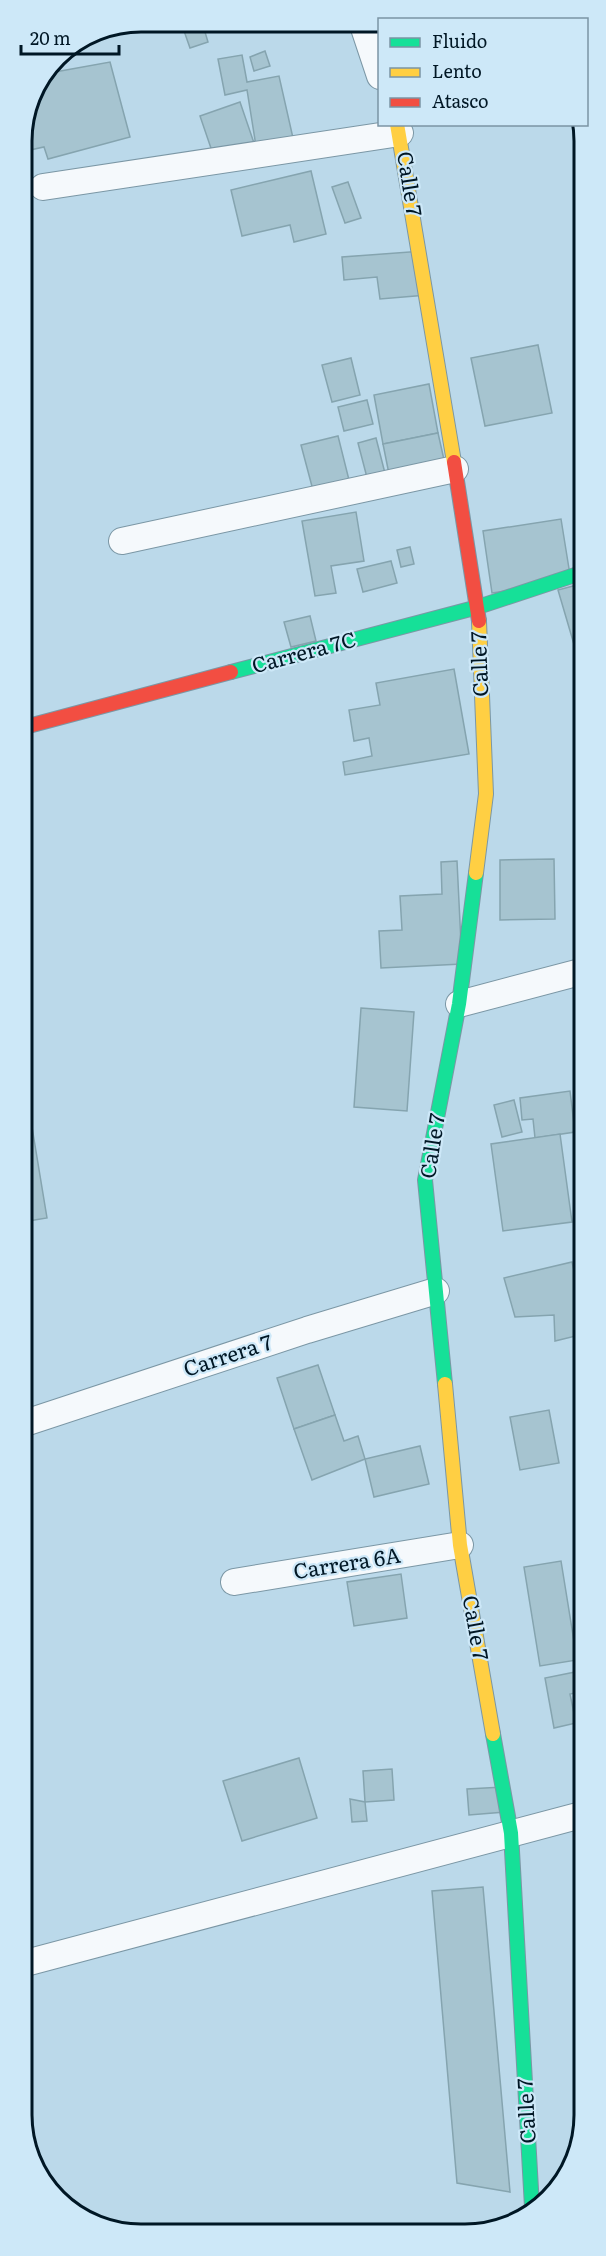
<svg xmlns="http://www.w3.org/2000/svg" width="606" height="2256" font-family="Literata,serif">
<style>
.building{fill:#a6c4d0;stroke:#85a4af;stroke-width:1.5}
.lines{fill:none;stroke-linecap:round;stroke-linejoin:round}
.street-casing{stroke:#7b97a5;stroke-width:28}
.fast-casing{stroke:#7b97a5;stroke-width:16}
.slow-casing{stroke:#7b97a5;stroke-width:16}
.jam-casing{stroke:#7b97a5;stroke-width:16}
.street{stroke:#f5f9fc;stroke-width:26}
.fast{stroke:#16e098;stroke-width:14}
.slow{stroke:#ffcf43;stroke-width:14}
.jam{stroke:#f24e42;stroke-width:14}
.labels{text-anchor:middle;stroke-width:4.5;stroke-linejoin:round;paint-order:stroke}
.street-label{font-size:21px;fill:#001725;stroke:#cde8f8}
.rim{fill:none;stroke:#001725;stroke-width:3}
</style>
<rect width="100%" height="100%" fill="#bbd9ea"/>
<g class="building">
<path d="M202,22l6,20 -18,6 -7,-20z"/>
<path d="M100,29l3,7 -54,30 7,-10z"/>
<path d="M265,51l5,15 -16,5 -4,-14z"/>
<path d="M242,55l5,27 32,-6 14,62 -37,8 -9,-56 -22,5 -7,-36z"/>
<path d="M110,62l20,75 -82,22 -4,-12 -23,5v-19l9,-39 14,-20z"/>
<path d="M240,102l14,41 -40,14 -14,-41z"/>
<path d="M311,171l15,63 -32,8 -4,-17 -48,11 -11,-46z"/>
<path d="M348,182l13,36 -16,5 -13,-36z"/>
<path d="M423,251l4,44 -47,4 -3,-22 -33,3 -2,-23z"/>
<path d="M538,345l14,68 -67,13 -14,-68z"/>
<path d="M351,358l9,37 -28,7 -10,-37z"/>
<path d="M429,384l9,49 -55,11 -9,-49z"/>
<path d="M367,400l6,24 -29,7 -6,-24z"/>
<path d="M438,433l9,40 -56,11 -8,-40z"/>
<path d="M338,436l12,48 -36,10 -13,-49z"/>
<path d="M376,438l12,47 -18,4 -12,-46z"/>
<path d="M356,512l8,49 -33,5 5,27 -21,3 -13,-75z"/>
<path d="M561,519l10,62 -79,12 -9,-62z"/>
<path d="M410,547l4,17 -13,3 -4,-17z"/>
<path d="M391,561l6,22 -34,9 -6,-23z"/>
<path d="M584,583v73l-6,2 -20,-68z"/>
<path d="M310,616l6,25 -25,6 -7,-25z"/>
<path d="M454,669l15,85 -124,21 -2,-13 29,-6 -3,-18 -15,3 -5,-31 31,-5 -4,-22z"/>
<path d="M554,859l1,60 -55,1v-60z"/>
<path d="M457,861l5,103 -81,4 -2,-37 23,-1 -2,-34 42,-2 -1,-32z"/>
<path d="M361,1008l53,4 -7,99 -53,-4z"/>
<path d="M570,1091l5,41 -40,6 -2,-19 -11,1 -2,-22z"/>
<path d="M514,1100l8,32 -20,5 -8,-32z"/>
<path d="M30,1115l17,103 -25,4v-106z"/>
<path d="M560,1134l12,88 -69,9 -12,-87z"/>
<path d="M572,1262l12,51v21l-29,7 -1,-26 -39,2 -11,-39z"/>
<path d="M318,1365l17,50 -41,14 -17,-51z"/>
<path d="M549,1410l10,53 -39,7 -10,-53z"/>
<path d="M335,1415l9,26 14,-5 7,23 -53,21 -18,-51z"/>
<path d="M420,1446l9,38 -55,13 -9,-38z"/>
<path d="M561,1561l16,99 -37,6 -16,-99z"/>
<path d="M401,1574l6,44 -53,8 -7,-44z"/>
<path d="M585,1670v21l-15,3 6,29 -22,5 -9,-50z"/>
<path d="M299,1758l18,60 -75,23 -19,-60z"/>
<path d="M392,1769l2,31 -29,2 -2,-31z"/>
<path d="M503,1787l2,25 -36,3 -2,-26z"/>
<path d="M350,1799l15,3 2,19 -15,1z"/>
<path d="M483,1887l27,305 -53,-9 -25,-292z"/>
</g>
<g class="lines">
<defs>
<g id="street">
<path d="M362,22l18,54"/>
<path d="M43,187l357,-54"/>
<path d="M122,541l333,-72"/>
<path d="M459,1004l125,-33"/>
<path d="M22,1424l285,-94 129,-39"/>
<path d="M234,1582l226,-37"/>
<path d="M22,1964l563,-150"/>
</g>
<g id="fast">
<path d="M231,672l247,-65 106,-35"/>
<path d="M445,1384l-20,-204 34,-176 17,-131"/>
<path d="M493,1734l18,99 21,374"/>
</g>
<g id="slow">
<path d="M397,124l57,338"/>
<path d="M476,873l10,-79 -7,-173"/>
<path d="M445,1384l15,161 33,189"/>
</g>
<g id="jam">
<path d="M454,462l25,159"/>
<path d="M21,728l210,-56"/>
</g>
</defs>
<use href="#street" class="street-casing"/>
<use href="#fast" class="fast-casing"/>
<use href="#slow" class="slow-casing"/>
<use href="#jam" class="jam-casing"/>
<use href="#street" class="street"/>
<use href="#fast" class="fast"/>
<use href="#slow" class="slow"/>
<use href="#jam" class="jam"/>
</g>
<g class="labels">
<g class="street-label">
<text transform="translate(409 184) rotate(81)" y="7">Calle 7</text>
<text transform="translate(304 653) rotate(-15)" y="7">Carrera 7C</text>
<text transform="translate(480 664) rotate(-92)" y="7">Calle 7</text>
<text transform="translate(433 1146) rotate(-81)" y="7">Calle 7</text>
<text transform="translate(228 1356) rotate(-18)" y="7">Carrera 7</text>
<text transform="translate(347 1564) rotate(-9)" y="7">Carrera 6A</text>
<text transform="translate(475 1628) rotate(80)" y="7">Calle 7</text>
<text transform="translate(527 2111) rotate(-93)" y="7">Calle 7</text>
</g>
</g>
<path d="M0 0H606V2256H0ZM141 32H465A109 109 0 0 1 574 141V2115A109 109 0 0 1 465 2224H141A109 109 0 0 1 32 2115V141A109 109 0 0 1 141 32Z" fill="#cde8f8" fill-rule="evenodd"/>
<path class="rim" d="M141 32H465A109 109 0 0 1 574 141V2115A109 109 0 0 1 465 2224H141A109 109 0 0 1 32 2115V141A109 109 0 0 1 141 32Z"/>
<rect x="378" y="18" width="210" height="108" fill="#cde8f8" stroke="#7b94a4" stroke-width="1.5"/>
<rect x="390" y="38" width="30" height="9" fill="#16e098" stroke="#7b94a4" stroke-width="1.5"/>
<text x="432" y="48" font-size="18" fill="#001725">Fluido</text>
<rect x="390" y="68" width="30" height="9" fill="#ffcf43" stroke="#7b94a4" stroke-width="1.5"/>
<text x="432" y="78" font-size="18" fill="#001725">Lento</text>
<rect x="390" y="98" width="30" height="9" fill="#f24e42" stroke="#7b94a4" stroke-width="1.5"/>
<text x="432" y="108" font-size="18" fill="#001725">Atasco</text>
<path d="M21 45v9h98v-9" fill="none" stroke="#001725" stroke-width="3"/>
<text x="30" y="45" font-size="18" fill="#001725" stroke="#cde8f8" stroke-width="4.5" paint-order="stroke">20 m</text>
</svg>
